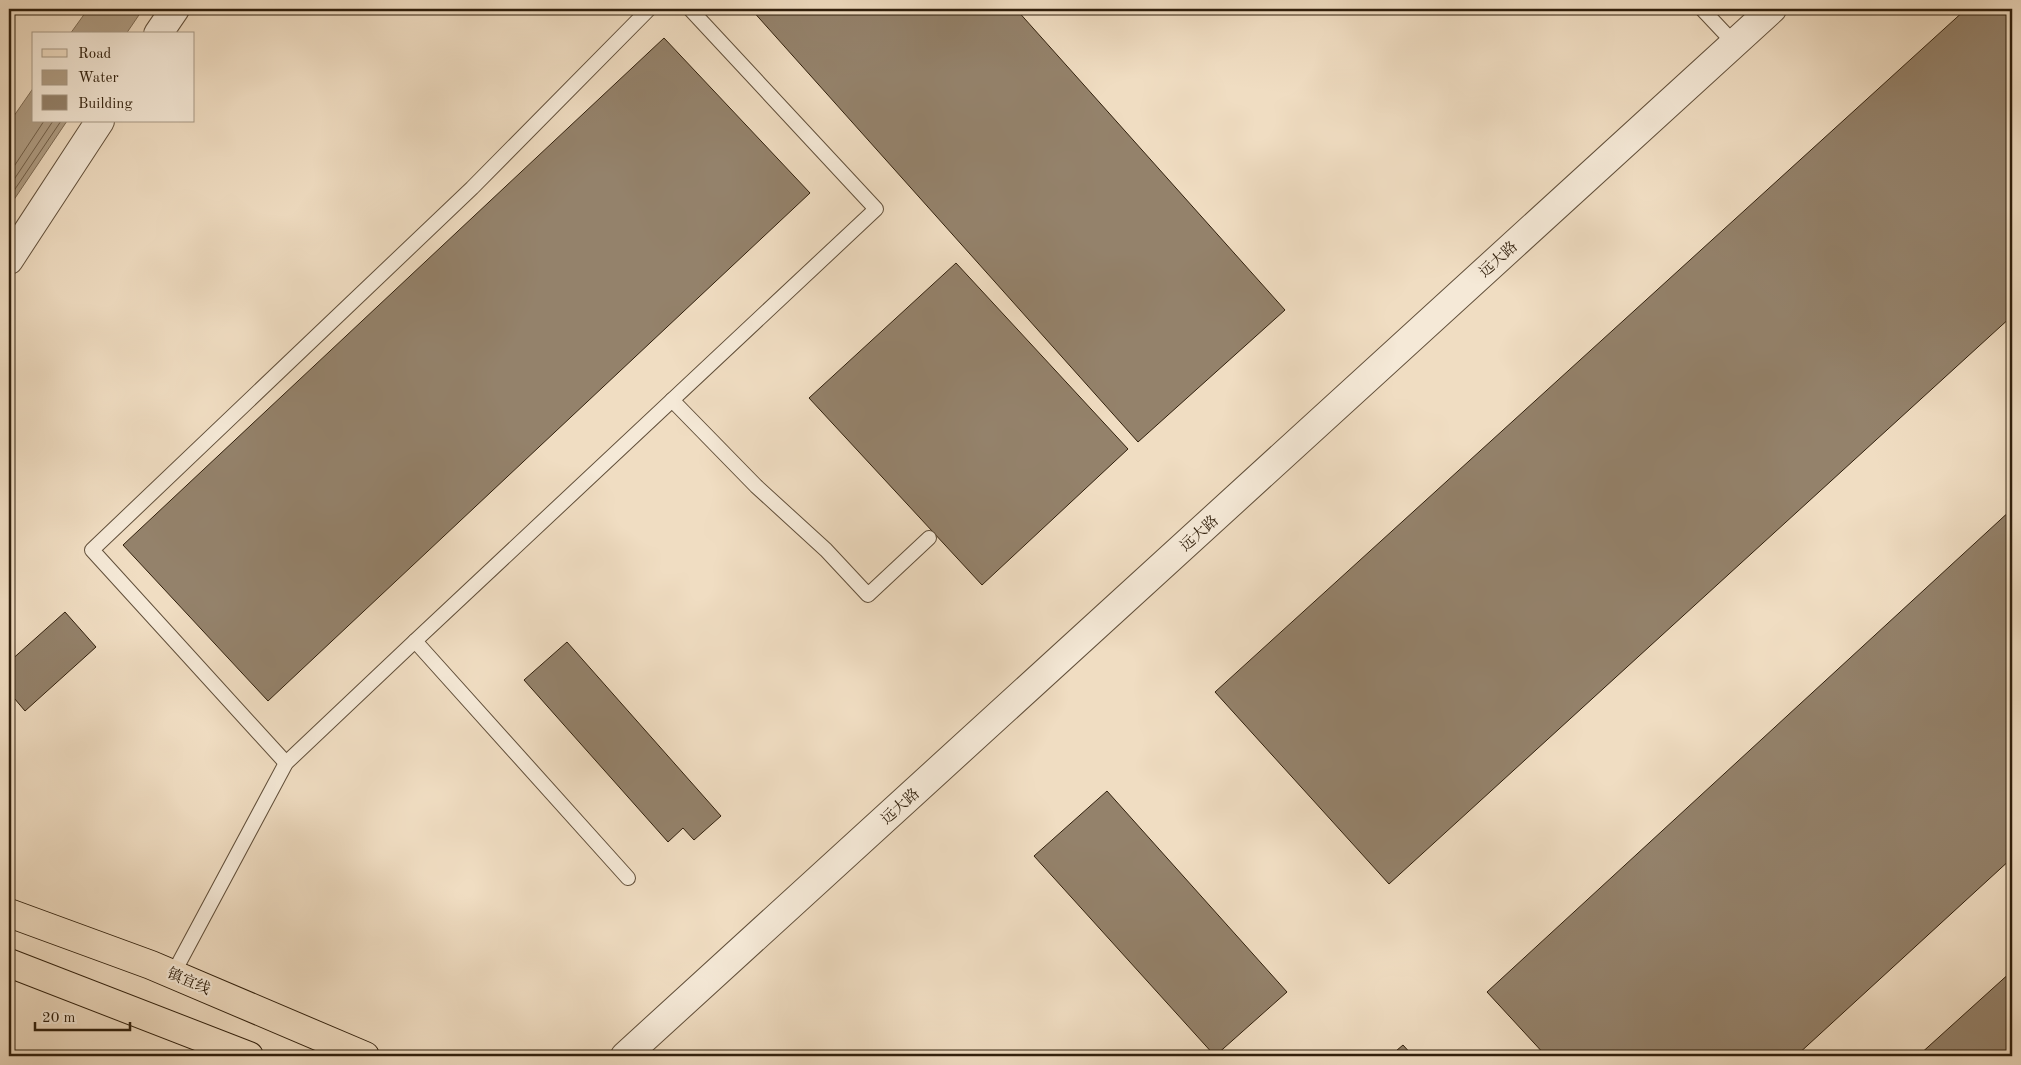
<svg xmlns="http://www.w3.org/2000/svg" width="2021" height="1065" font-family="'Old Standard TT','Noto Serif SC',serif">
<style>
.water{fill:#af9d84;stroke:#7d6b54}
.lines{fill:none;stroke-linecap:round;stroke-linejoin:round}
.shore{stroke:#705e48;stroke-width:1}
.building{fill:#94826b;stroke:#31200d}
.service-casing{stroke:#614f3a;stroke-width:16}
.minor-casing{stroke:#614f3a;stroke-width:30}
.tertiary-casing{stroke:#614f3a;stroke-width:30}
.primary-casing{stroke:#31200d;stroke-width:30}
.service{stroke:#f5e9d7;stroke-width:14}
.minor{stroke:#f5e9d7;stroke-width:28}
.tertiary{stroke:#f5e9d7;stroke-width:28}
.primary{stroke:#f0ddc2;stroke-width:28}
.labels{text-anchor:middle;stroke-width:4.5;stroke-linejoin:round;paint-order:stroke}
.street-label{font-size:15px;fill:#31200d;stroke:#f5e9d7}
</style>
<rect width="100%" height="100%" fill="#f0ddc2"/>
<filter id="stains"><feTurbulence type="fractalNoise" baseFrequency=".004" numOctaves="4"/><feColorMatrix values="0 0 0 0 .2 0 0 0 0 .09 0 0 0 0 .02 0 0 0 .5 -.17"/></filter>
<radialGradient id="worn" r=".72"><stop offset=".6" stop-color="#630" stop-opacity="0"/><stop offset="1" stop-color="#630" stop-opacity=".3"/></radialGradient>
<g class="water">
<path d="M88,9h55l-17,25h-56z"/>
<path d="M34,87v34h33l-58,86v-84z"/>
</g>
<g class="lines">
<g class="shore">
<path d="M9,174l35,-53"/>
<path d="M9,187l44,-66"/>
<path d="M9,198l52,-77"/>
</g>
</g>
<g class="building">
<path d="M751,9h265l269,301 -147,132z"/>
<path d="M1966,9h46v307l-623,568 -174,-192z"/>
<path d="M664,38l146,155 -542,508 -145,-156z"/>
<path d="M956,263l172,186 -146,136 -173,-187z"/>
<path d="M2012,509v349l-216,198h-250l-59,-64z"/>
<path d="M65,612l31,35 -71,64 -16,-19v-30z"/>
<path d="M567,642l154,174 -27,24 -11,-12 -15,14 -144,-162z"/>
<path d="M1107,791l180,201 -72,64 -181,-200z"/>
<path d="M2012,971v85h-94z"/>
<path d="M1403,1045l10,11h-23z"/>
</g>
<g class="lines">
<defs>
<g id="service">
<path d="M1702,9l32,34"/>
<path d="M672,400l84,86 70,64 42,45 61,-57"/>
<path d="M415,641l213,237"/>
<path d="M286,763l-194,-213 380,-362 177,-179"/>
<path d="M173,974l113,-211 129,-122 461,-432 -186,-200"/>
</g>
<g id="minor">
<path d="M158,34l17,-25"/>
<path d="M9,260l91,-139"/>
</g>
<path id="tertiary" d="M625,1056l1147,-1047"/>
<g id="primary">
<path d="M9,913l142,52 214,91"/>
<path d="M9,963l240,93"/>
</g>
</defs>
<use href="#service" class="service-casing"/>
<use href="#minor" class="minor-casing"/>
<use href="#tertiary" class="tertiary-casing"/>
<use href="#primary" class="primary-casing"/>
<use href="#service" class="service"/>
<use href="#minor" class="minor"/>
<use href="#tertiary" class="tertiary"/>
<use href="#primary" class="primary"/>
</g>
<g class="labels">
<g class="street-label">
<text transform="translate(1498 259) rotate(-42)" y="5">远大路</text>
<text transform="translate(1199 533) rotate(-42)" y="5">远大路</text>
<text transform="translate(900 806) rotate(-42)" y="5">远大路</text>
<text transform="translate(189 981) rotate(23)" y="5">镇宜线</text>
</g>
</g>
<rect width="2021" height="1065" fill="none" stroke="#f0ddc2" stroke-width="30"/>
<rect x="10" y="10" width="2001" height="1045" fill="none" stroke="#31200d" stroke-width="2.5"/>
<rect x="15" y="15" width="1991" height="1035" fill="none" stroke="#31200d"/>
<rect x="32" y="32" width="162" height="90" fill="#f5e9d7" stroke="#a79986"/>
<rect x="42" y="49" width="25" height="8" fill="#f0ddc2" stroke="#a79986"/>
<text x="78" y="58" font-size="15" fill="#31200d">Road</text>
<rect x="42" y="70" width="25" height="15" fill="#af9d84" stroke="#a79986"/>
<text x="78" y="82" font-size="15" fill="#31200d">Water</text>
<rect x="42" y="95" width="25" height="15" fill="#94826b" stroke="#a79986"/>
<text x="78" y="108" font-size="15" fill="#31200d">Building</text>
<path d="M35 1022v8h95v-8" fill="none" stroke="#31200d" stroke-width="2.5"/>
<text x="42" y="1022" font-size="15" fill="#31200d" stroke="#f5e9d7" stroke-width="4" paint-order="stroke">20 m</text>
<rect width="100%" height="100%" filter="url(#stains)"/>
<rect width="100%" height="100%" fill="url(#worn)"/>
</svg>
